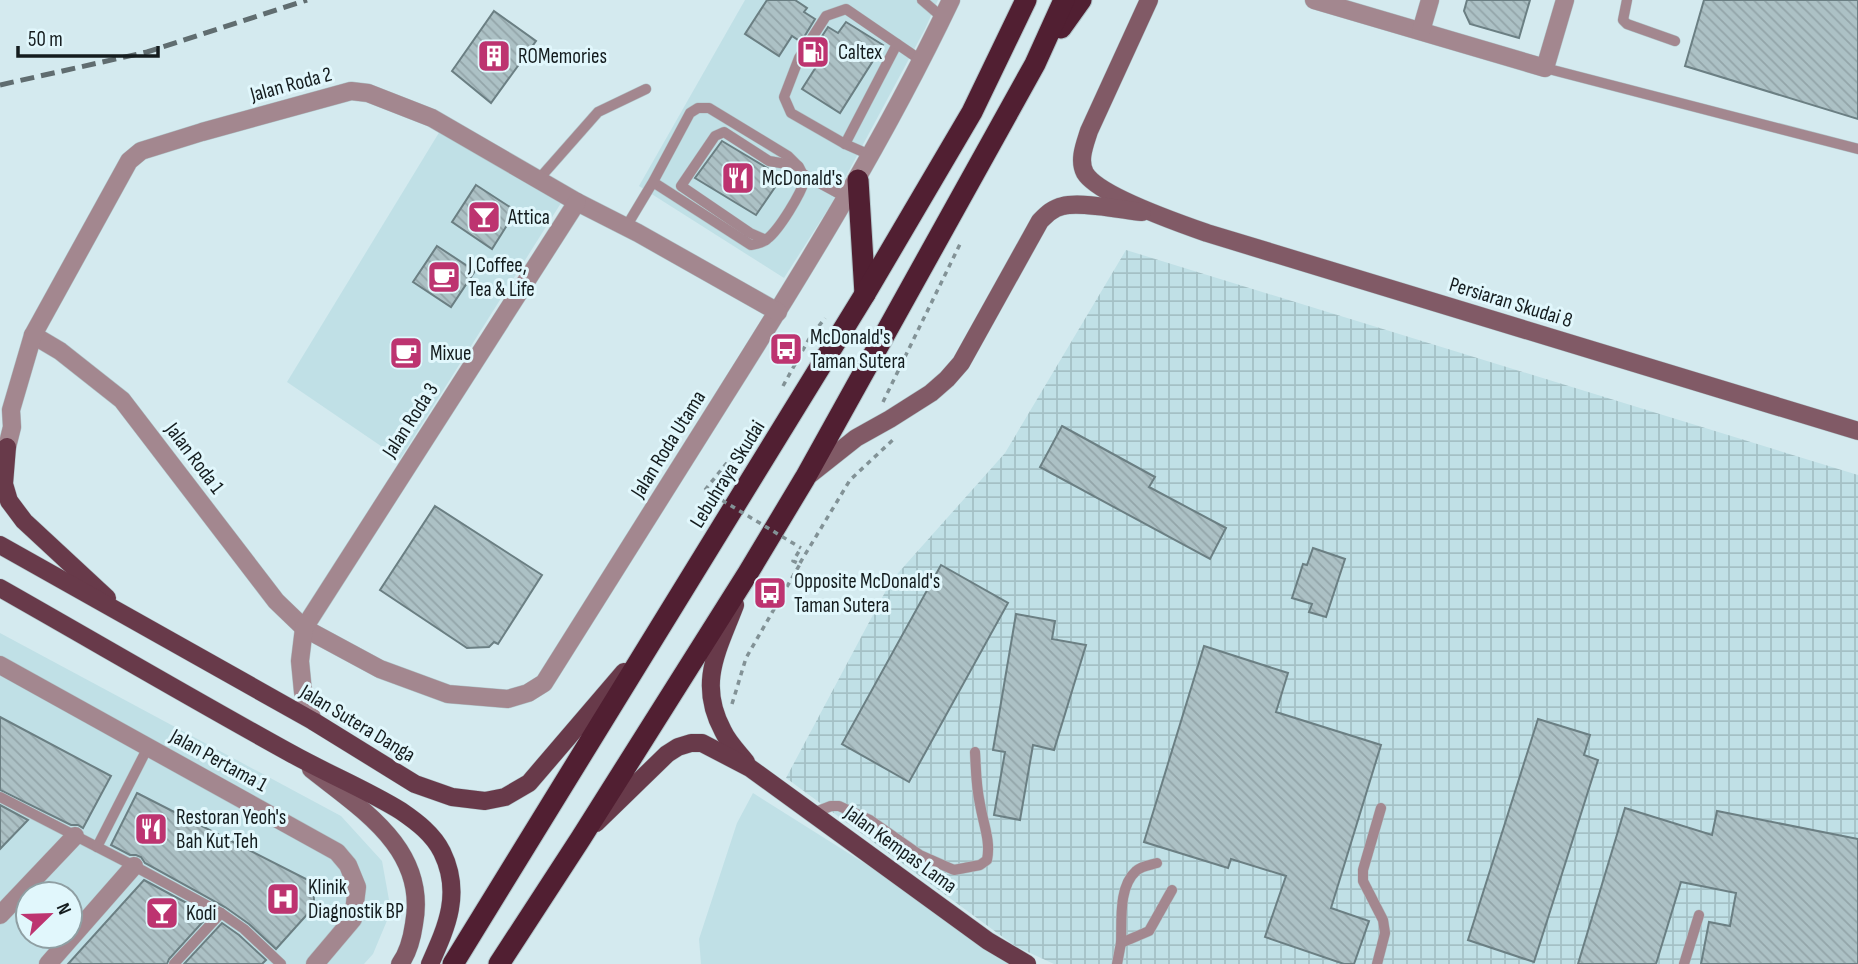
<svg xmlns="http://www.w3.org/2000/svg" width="1858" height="964" font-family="'Sofia Sans Condensed',sans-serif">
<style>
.built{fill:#c0e0e6;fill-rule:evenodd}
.industrial{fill:url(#industrial-grid)}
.building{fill:url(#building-back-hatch);stroke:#6b7f83;stroke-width:2}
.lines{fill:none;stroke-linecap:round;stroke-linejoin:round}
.lane-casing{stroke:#b1c5c9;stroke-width:11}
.street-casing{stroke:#b1c5c9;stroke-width:19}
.secondary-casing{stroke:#b1c5c9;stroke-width:19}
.primary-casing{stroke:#b1c5c9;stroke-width:19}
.highway-casing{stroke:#b1c5c9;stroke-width:23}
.path{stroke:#829296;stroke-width:3.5;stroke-dasharray:5 5;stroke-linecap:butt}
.lane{stroke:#a3878f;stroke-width:10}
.street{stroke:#a3878f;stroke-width:18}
.secondary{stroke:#815a66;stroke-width:18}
.primary{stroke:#683a4a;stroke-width:18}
.highway{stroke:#511f32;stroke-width:21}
.rail{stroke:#606d70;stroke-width:5;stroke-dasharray:14 7;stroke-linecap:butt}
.path-bridge{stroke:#829296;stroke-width:3.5;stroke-dasharray:5 5;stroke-linecap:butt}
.labels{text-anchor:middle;stroke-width:6;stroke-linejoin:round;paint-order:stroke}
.poi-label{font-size:21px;fill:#141c1e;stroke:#e1f7fc;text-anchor:start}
.street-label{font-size:21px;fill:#141c1e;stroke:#e1f7fc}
</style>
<defs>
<pattern id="industrial-grid" width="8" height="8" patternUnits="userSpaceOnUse" patternTransform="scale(1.75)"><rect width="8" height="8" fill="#c0e0e6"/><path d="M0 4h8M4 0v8" fill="none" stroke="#a4c0c5"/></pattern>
<pattern id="building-back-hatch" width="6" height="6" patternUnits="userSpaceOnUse" patternTransform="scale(1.75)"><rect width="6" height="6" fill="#acc1c5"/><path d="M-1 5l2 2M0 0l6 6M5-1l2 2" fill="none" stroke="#93a5a9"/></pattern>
</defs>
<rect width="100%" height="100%" fill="#d4eaef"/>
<g class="built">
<path d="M745,0h193l-13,29 -95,177 -46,72 -145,-92z"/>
<path d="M440,131l121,72 -161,256 -113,-77z"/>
<path d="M0,633l341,183 41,45 9,50 -18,43 -9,10h-364zM28,894h42v42h-42z"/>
<path d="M753,793l235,148 39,23h-326l-2,-25 38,-116z"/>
</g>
<path class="industrial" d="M1126,250l732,225v489h-804l-39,-18 -229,-168 105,-197 114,-128z"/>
<g class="building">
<path d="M767,0h28l12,8 -3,4 11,7 -14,23 -9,-6 -13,20 -34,-22z"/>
<path d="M1467,0h63l-11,38 -49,-14 -6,-13z"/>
<path d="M1704,0h154v119l-173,-53z"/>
<path d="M494,11l42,30 -45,62 -39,-32z"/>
<path d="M846,22l37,23 -43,68 -38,-24 21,-33 -10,-6 15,-23 10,6z"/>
<path d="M722,141l60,36 -26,38 -61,-37z"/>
<path d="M476,185l40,26 -24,38 -40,-27z"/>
<path d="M437,246l38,25 -24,36 -38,-25z"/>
<path d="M1062,426l93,51 -6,10 77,41 -16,31 -170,-92z"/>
<path d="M435,506l107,69 -44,69 -4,-2 -5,5 -22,1 -87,-58z"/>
<path d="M1313,548l32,11 -19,58 -17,-5 3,-8 -20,-6 11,-34 4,1z"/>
<path d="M941,565l67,38 -99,179 -67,-38z"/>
<path d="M1016,614l39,7 -3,18 34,6 -32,105 -21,-5 -13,75 -26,-5 11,-63 -12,-2z"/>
<path d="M1204,646l84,27 -12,39 105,33 -50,163 38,13 -15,43h-10l-79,-27 21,-61 -55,-17 -3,9 -84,-26z"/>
<path d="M0,717l111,59 -28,52 -5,-3h-7l-71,-35z"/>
<path d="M1538,719l52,16 -6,20 14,5 -64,202 -66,-22z"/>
<path d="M137,793l171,87 5,9 1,11 -2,9 -36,40 -27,-25 -24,-17 -80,-44 -4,-6 -5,-2h-6l-19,-10z"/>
<path d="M0,805l28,15 -28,29z"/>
<path d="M1625,808l87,27 5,-24 141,28v125h-157l8,-42 21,4 6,-33 -55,-11 -25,82h-78z"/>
<path d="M144,880l65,35 -40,44 -2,5h-99z"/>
<path d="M222,923l17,12 27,25 -4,4h-78z"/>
</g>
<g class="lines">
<defs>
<g id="lane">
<path d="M922,0l21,18"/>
<path d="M1627,0l-4,20 4,4 48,17"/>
<path d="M1545,68l313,81"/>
<path d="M845,144l52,-100"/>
<path d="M870,155l-25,-11 -54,-31 -7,-16 15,-39 27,-42 20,-7 76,52"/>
<path d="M803,174l44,24"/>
<path d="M538,180l60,-68 48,-23"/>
<path d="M626,227l27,-45 37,-69 8,-5h11l79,48 11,11 6,12c-4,15 -26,51 -38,60 -4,4 -10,5 -16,6l-98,-63"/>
<path d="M766,240l-16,-7 -69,-47 34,-50 9,-4 45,29 29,5"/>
<path d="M0,797l134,69 87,47 23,16 37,35"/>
<path d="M813,813l18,-7h8l31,14 50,35 34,15 26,-5 7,-5c4,-19 -4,-37 -7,-56 -4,-17 -4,-35 -5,-52"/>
<path d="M97,847l51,-100"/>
<path d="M1121,943c1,-21 -3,-56 15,-72 5,-5 14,-6 21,-8"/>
<path d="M174,964l47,-51"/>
<path d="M1117,964l4,-21 28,-12 23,-41"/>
<path d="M1377,964l8,-31 -2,-13 -20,-39v-11l18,-62"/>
<path d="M1684,964l15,-49"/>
</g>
<g id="street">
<path d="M1314,0l231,68 20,-68"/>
<path d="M1421,31l9,-31"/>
<path d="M33,335l27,16 62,49 154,201 28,27 76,41 68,25 60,5 20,-6 16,-10c59,-94 119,-188 178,-283 82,-130 163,-261 229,-400"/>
<path d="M0,461l7,-14 5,-20 -1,-17 22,-75 96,-174 12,-10 61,-19 149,-41 17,2 64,25 145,84 61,31 140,79"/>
<path d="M0,665l337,187 11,13 9,22 -4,32 -38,45"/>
<path d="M313,721l-10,-29 -3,-31 4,-33 273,-426"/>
<path d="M0,915l75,-79"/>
<path d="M48,964l86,-98"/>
</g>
<g id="secondary">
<path d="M1149,0l-60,131c-4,13 -11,29 -4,42 13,22 96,51 122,60l651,198"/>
<path d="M808,476l48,-38 34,-19 41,-26 16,-14 14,-16 79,-142c7,-7 13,-13 23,-15 17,-5 60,4 79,6"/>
<path d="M311,769c50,40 117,80 103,155 -2,14 -6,29 -14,40"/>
</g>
<g id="primary">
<path d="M7,447l-3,37 5,17 15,20 83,77"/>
<path d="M0,545l313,176 102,63 37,13 33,4 20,-4 24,-14 95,-111"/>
<path d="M0,588c97,55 194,112 292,166 36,20 75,36 109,57 16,11 32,23 41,41 20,41 5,74 -12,112"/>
<path d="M735,605c-17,45 -38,78 -12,126 5,11 15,21 23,31"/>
<path d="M596,823l71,-69 11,-7 13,-4h11l48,25 238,173 39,23"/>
</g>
<g id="highway">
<path d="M1061,28l20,-28"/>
<path d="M858,180l7,114"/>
<path d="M453,964l412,-670 107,-182 54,-112"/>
<path d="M499,964l82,-126 167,-265 57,-95 230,-414 29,-64"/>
</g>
</defs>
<use href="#lane" class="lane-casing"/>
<use href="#street" class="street-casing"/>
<use href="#secondary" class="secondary-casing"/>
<use href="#primary" class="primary-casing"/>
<use href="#highway" class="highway-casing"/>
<g class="path">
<path d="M783,386l26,-47 16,-21"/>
<path d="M883,402l78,-160"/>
<path d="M705,490l25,-31 7,6"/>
<path d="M800,563l50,-83 46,-43"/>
<path d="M732,704l14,-46 54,-94 -7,-3 8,-13"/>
</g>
<use href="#lane" class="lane"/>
<use href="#street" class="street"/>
<use href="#secondary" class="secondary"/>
<use href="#primary" class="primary"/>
<use href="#highway" class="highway"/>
<path class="rail" d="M0,85l147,-33 160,-52"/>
<path class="path-bridge" d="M705,490l96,58"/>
</g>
<defs>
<symbol id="fuel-square" viewBox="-11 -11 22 22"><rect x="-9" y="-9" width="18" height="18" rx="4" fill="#bd3470" stroke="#e1f7fc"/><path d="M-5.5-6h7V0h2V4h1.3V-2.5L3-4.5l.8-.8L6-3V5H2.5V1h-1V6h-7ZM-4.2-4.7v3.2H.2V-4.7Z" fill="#fff"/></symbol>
<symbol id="building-square" viewBox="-11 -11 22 22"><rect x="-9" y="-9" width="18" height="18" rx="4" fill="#bd3470" stroke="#e1f7fc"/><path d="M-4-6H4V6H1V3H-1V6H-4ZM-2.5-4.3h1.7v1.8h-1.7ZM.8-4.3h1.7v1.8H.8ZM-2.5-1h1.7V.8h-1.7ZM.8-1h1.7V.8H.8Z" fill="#fff"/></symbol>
<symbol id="restaurant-square" viewBox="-11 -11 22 22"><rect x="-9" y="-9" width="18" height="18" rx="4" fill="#bd3470" stroke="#e1f7fc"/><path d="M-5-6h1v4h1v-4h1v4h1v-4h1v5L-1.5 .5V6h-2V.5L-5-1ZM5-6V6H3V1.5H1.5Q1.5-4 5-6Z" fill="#fff"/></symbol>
<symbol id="bar-square" viewBox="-11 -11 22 22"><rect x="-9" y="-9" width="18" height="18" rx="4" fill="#bd3470" stroke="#e1f7fc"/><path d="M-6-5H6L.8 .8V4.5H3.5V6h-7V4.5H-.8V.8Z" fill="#fff"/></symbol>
<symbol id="cafe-square" viewBox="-11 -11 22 22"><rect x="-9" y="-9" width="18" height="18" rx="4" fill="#bd3470" stroke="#e1f7fc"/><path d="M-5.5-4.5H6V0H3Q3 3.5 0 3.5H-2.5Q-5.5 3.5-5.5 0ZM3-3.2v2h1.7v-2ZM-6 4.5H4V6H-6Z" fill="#fff"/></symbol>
<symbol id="bus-square" viewBox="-11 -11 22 22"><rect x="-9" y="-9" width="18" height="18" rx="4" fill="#bd3470" stroke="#e1f7fc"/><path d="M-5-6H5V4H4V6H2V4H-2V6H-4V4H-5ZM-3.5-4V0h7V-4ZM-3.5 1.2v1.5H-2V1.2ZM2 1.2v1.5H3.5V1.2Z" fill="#fff"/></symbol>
<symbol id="hospital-square" viewBox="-11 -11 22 22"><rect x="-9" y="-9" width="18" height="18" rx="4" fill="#bd3470" stroke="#e1f7fc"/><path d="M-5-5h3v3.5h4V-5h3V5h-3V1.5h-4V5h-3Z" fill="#fff"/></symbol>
</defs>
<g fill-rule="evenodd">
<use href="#fuel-square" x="794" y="33" width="38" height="38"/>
<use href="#building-square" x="475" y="37" width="38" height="38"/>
<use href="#restaurant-square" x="719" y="159" width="38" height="38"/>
<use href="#bar-square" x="465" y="198" width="38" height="38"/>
<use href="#cafe-square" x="425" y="258" width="38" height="38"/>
<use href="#bus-square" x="767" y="330" width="38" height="38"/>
<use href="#cafe-square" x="387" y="334" width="38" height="38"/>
<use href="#bus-square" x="751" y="574" width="38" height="38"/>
<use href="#restaurant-square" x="132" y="810" width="38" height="38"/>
<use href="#hospital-square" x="264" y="880" width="38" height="38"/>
<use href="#bar-square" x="143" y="894" width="38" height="38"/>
</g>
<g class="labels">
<g class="poi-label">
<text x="838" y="59">Caltex</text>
<text x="518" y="63">ROMemories</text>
<text x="762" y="185">McDonald's</text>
<text x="508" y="224">Attica</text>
<text x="468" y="272">J Coffee,<tspan x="468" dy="24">Tea &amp; Life</tspan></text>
<text x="810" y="344">McDonald's<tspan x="810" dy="24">Taman Sutera</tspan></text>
<text x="430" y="360">Mixue</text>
<text x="794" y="588">Opposite McDonald's<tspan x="794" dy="24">Taman Sutera</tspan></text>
<text x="176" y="824">Restoran Yeoh's<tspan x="176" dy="24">Bah Kut Teh</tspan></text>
<text x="308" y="894">Klinik<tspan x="308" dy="24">Diagnostik BP</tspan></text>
<text x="186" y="920">Kodi</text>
</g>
<g class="street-label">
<text transform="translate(291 84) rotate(-15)" y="7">Jalan Roda 2</text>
<text transform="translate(1511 302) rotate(17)" y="7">Persiaran Skudai 8</text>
<text transform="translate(410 420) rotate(-57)" y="7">Jalan Roda 3</text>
<text transform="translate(668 444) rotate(-58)" y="7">Jalan Roda Utama</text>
<text transform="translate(195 458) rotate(53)" y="7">Jalan Roda 1</text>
<text transform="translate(727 474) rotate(-58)" y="7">Lebuhraya Skudai</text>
<text transform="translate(358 723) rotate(31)" y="7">Jalan Sutera Danga</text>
<text transform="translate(219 760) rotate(29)" y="7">Jalan Pertama 1</text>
<text transform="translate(901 849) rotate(36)" y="7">Jalan Kempas Lama</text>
</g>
</g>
<g transform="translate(49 915) rotate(67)"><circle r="33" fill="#e1f7fc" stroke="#8f9fa3" stroke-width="2"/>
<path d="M0-5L12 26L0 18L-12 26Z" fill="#bd3470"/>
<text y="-10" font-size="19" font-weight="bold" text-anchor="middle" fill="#141c1e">N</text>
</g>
<path d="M18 46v10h140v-10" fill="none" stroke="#141c1e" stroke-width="3.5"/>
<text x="28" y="46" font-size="21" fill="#141c1e" stroke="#e1f7fc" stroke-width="5" paint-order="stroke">50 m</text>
</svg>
